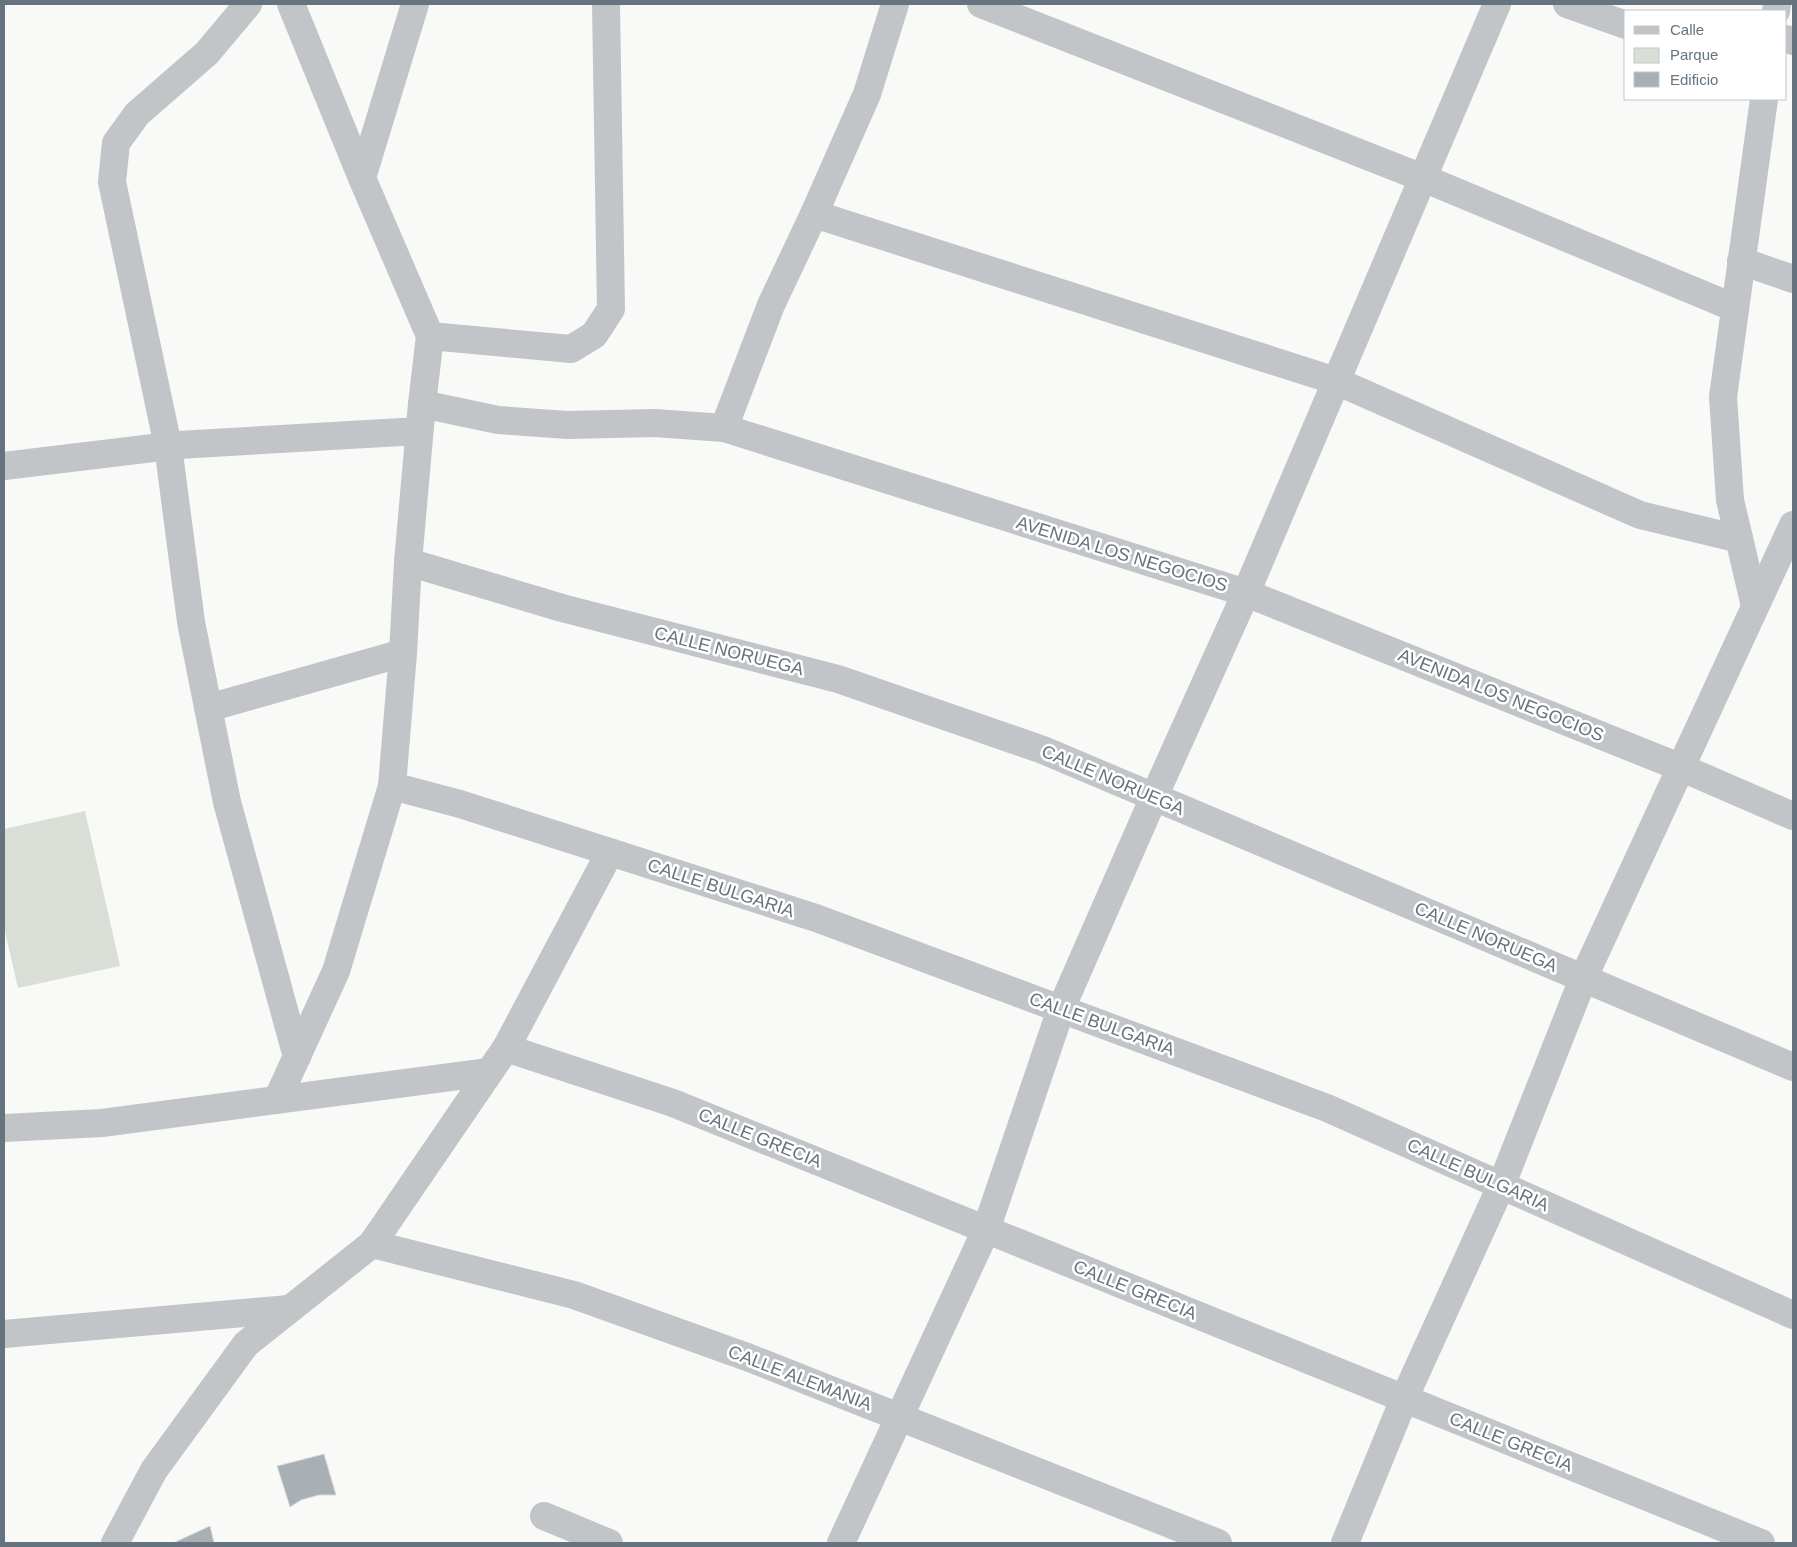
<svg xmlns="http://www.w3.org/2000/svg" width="1797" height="1547" font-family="Helvetica,sans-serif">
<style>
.green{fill:#d9ded7}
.building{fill:#a9b0b5;stroke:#dbdbd9}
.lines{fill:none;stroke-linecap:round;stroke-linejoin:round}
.minor{stroke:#c1c5c8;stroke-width:28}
.tertiary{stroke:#c1c5c8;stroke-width:28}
.labels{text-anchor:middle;stroke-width:5;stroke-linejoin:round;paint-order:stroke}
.street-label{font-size:18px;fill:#66747f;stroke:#fff}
</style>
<rect width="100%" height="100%" fill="#f9f9f7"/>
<path class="green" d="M85,811l35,155 -102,22 -14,-61v-98z"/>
<g class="building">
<path d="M324,1454l12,41h-17l-18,5 -11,7 -13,-41z"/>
<path d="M210,1526l4,17h-41z"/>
</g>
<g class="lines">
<g class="minor">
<path d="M248,4l-41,49 -70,61 -21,29 -4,39 56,264 23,176 36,180 70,255"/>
<path d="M981,4l442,174 312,130"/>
<path d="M1567,4l59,21"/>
<path d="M1776,11l1,-7"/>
<path d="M1786,39l7,2"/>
<path d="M362,178l53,-174"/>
<path d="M814,214l522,167 304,134 99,24"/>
<path d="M1741,261l52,18"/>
<path d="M430,336l141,13 23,-14 17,-26 -5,-305"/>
<path d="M422,404l76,16 69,5 88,-2 69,5 47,-123 43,-91 53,-120 28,-90"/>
<path d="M4,466l174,-21 241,-14"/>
<path d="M408,562l154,46 276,71 205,71 750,317"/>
<path d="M1755,606l-25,-106 -7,-103 41,-298"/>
<path d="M208,708l195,-55"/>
<path d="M392,786l68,18 356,114 511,190 466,207"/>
<path d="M506,1048l167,55 1088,440"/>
<path d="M277,1100l59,-129 56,-185 11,-133 5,-91 14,-158 8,-68 -68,-158 -71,-174"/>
<path d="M4,1128l98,-5 387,-51"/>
<path d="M372,1244l202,51 173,62 471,186"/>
<path d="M4,1334l285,-25"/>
<path d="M544,1516l65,27"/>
<path d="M115,1543l39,-73 92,-126 126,-100 134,-196 104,-196"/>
<path d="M841,1543l145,-313 75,-221 93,-212 92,-204 251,-589"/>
<path d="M1345,1543l59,-144 97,-213 82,-207 210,-454"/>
</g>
<path class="tertiary" d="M724,428l522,165 436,175 111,48"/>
</g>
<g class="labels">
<g class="street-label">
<text transform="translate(1122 554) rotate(17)" y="6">AVENIDA LOS NEGOCIOS</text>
<text transform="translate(729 651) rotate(14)" y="6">CALLE NORUEGA</text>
<text transform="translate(1501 695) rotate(22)" y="6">AVENIDA LOS NEGOCIOS</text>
<text transform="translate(1113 780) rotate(23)" y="6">CALLE NORUEGA</text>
<text transform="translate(721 888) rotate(18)" y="6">CALLE BULGARIA</text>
<text transform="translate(1486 937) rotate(23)" y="6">CALLE NORUEGA</text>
<text transform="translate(1102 1024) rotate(20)" y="6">CALLE BULGARIA</text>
<text transform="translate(760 1138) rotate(22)" y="6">CALLE GRECIA</text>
<text transform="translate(1478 1175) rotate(24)" y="6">CALLE BULGARIA</text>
<text transform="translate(1135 1290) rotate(22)" y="6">CALLE GRECIA</text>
<text transform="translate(800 1378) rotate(21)" y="6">CALLE ALEMANIA</text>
<text transform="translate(1511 1442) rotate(22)" y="6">CALLE GRECIA</text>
</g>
</g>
<rect width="1797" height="1547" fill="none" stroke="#66747f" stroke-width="10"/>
<rect x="1624" y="10" width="162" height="90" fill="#ffffff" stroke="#c2c7cc"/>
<rect x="1634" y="26" width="25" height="8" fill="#c1c5c8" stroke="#c2c7cc"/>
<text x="1670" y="35" font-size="15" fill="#66747f">Calle</text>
<rect x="1634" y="48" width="25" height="15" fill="#d9ded7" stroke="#c2c7cc"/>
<text x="1670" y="60" font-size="15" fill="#66747f">Parque</text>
<rect x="1634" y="72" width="25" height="15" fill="#a9b0b5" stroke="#c2c7cc"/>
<text x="1670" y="85" font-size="15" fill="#66747f">Edificio</text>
</svg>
